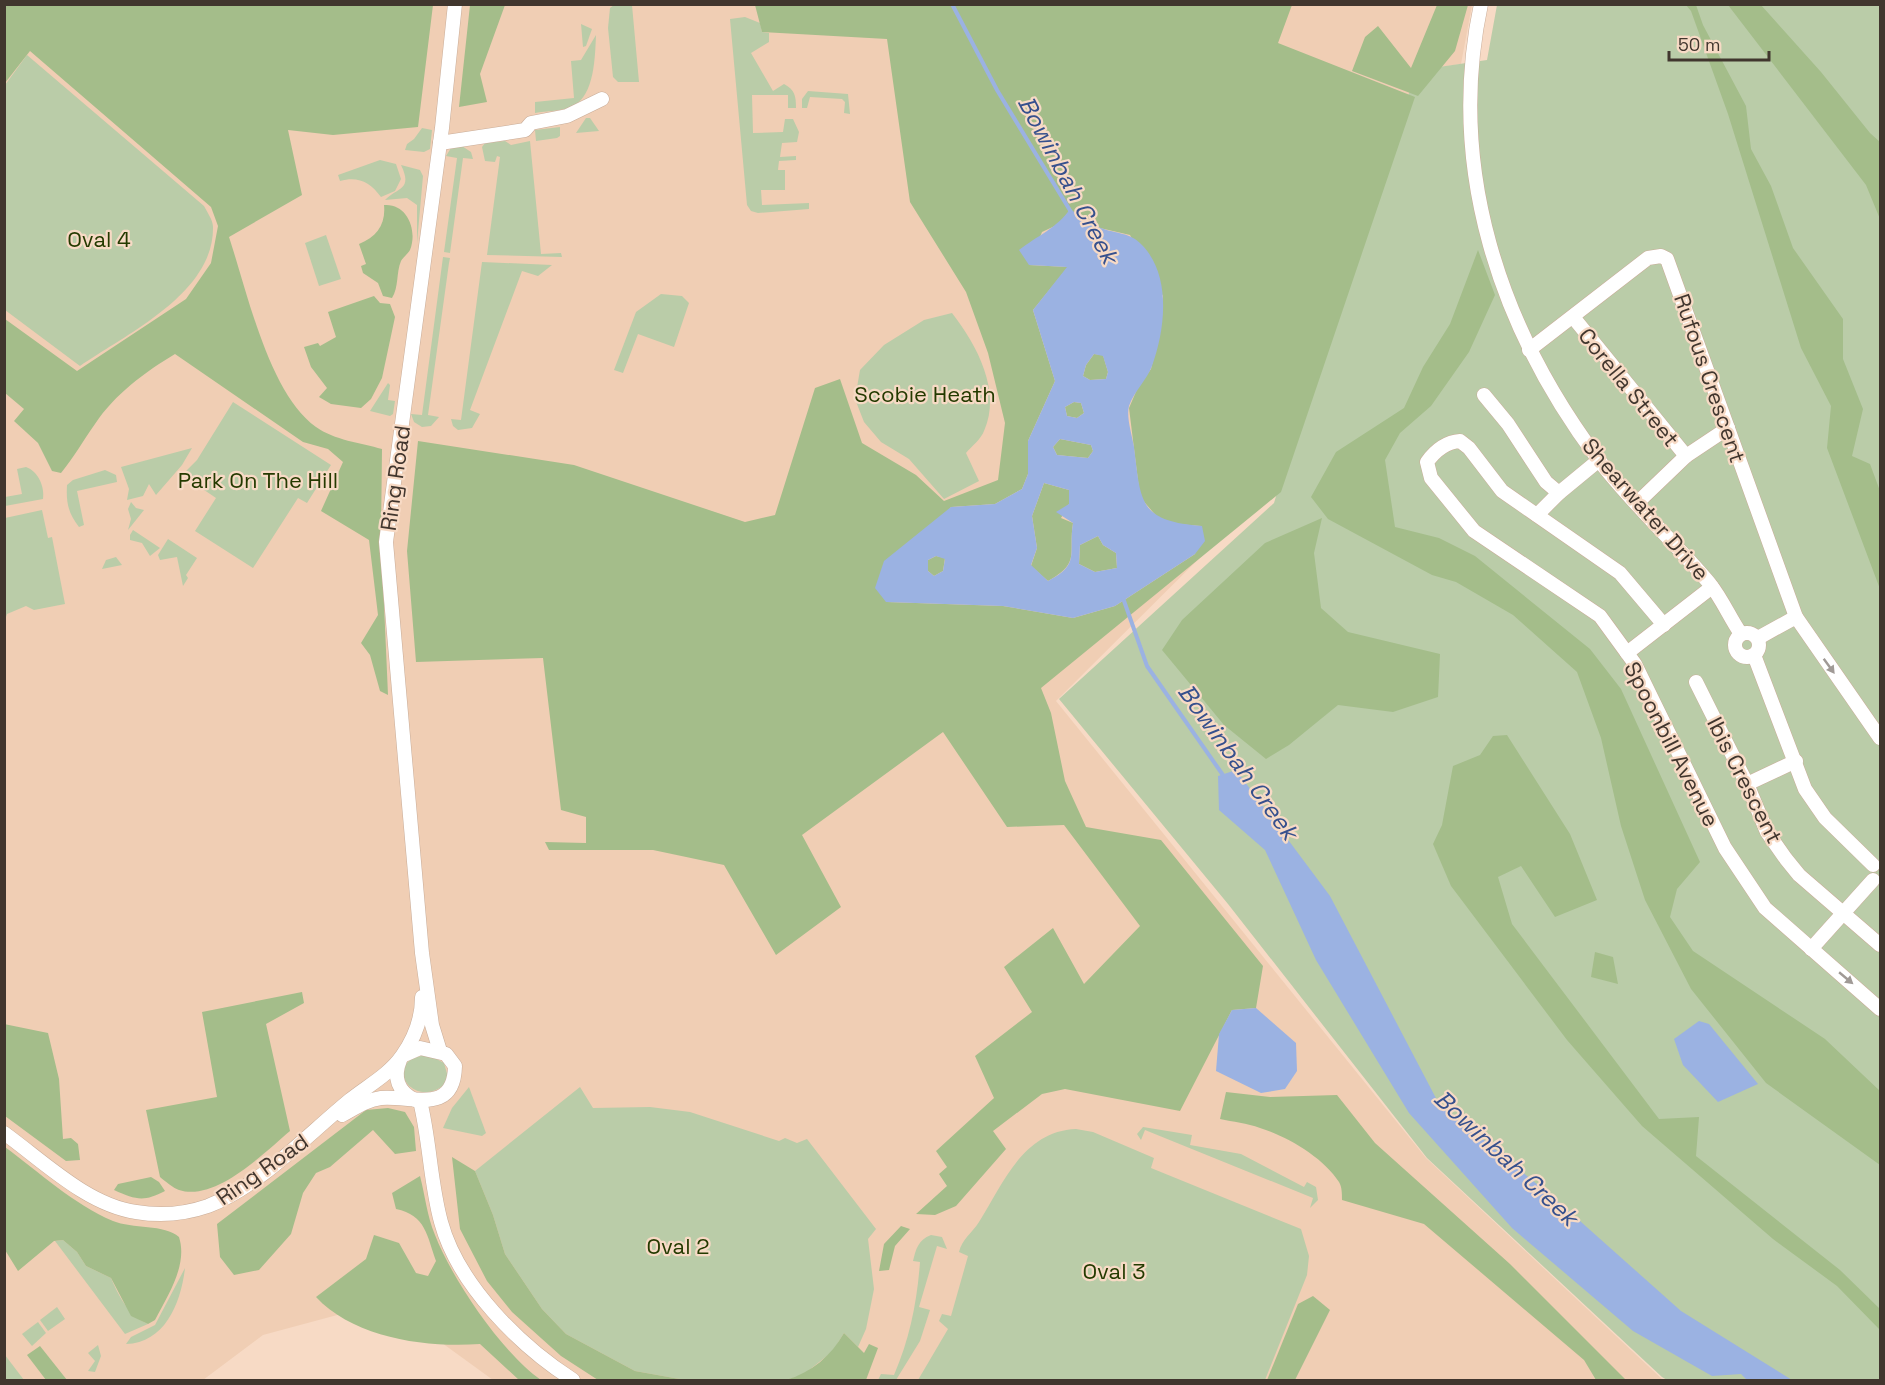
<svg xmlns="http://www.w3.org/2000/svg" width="1885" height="1385" font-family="'Space Grotesk',sans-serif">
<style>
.built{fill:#f0ceb4}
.green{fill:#bacca8}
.forest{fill:#a4bd8a;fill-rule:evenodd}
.water{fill:#9bb2e2;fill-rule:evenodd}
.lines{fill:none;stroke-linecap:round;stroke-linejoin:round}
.stream{stroke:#9bb2e2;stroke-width:4}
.street-casing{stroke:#c9ad99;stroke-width:15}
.street{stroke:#fff;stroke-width:14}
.oneway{fill:#a09a96}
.labels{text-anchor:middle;stroke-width:4.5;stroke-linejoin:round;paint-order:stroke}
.park-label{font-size:22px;fill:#243a00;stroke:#f7dac5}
.street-label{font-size:22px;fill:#41362e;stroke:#f7dac5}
.water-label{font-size:24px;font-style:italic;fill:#36508d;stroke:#f7dac5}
</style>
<rect width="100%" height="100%" fill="#f7dac5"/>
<path class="built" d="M5,5h1467l-11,59 -43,6 -150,420 -212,211 370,457 237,222h-1170l-62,-45 -90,-21 -78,21 -60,45h-198z"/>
<g class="green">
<path d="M614,5h18l7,77h-21l-5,-5 -5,-49 2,-20z"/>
<path d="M1497,5h383v1375h-213l-5,-3 -235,-219 -199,-254 -169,-205 215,-196 82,-272 62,-161 69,-10z"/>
<path d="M745,17l15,6 2,9 7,1v9l-18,11 22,38 11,-7c11,6 12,12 12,24h-8v-13h-36l1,38 30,-1 2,-13h8l6,13 -2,10 -15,1 -2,14 16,-1v4l-17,1 -1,9h7v20h-24l1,15 47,-2v6l-51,4 -7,-2 -4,-6 -17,-186z"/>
<path d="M581,24l11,5 -6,17 -3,1z"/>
<path d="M596,35c-1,21 -1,60 -23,71 -10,5 -27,5 -38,7v-11l39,-4 -3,-37 10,-1z"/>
<path d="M27,55l177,151c3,6 9,14 9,21 1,66 -85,106 -133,139l-75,-56v-225z"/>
<path d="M808,91l40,3 2,20 -6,-1 1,-11 -3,-3 -32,-2 -3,11h-5v-9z"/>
<path d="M586,118h4l9,13 -23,2z"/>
<path d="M560,127v9l-3,2 -21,3 -1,-11z"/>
<path d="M422,128l10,2 -2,19 -6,3 -19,-2 2,-6 7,-5z"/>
<path d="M505,141l6,4 19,-4 11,113 20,-1 1,4 -75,-2 13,-98 -3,-1 -2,6 -10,-1 -3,-14 3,-4z"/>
<path d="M462,146l9,6 2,7 -10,-1 -13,95 -6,-1 13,-94 -11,-2 5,-8z"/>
<path d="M380,160l16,4 5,15 -6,12 -14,6c-11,-15 -23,-21 -41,-16l-2,-6z"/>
<path d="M401,165l19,5 3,6 -6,67v-38l-10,-7 -22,2c13,-13 28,-10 16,-35z"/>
<path d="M326,235l15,44 -22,7 -14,-43z"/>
<path d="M443,257l7,1 -1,5 -21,152 11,2 -8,9 -9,1 -8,-5 -3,-8 11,1z"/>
<path d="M482,262l70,3 -14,11 -16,-5 -52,139 10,4 -8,14 -14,2 -5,-4 -2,-7 10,1z"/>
<path d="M661,294l21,2 7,7 -15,44 -36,-13 -15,39 -9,-3 22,-58z"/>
<path d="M952,313c25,32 50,79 32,118 -3,8 -12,15 -18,22l13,28 -35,18 -35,-40 -28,-17 -17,-20 -9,-23 5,-29 24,-25 40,-25z"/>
<path d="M388,383l2,2 -2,15 7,1 -2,13 -3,2 -20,-5z"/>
<path d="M233,402l98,63 -24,38 -9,-5 -45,70 -58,-37 21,-33 -34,-23 15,-15z"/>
<path d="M192,448l-10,17 -26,30 -7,-11 -6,12 -16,4 2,-11 -8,-22z"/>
<path d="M26,467c12,4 19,20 17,32l-38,7v-9l17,-3 -5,-25z"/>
<path d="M105,470l11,5 1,7 -40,9 7,34 -5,2c-11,-14 -13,-25 -12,-42l6,-5z"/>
<path d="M131,502l5,6 8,2 -16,20 3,-11 -3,-10z"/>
<path d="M42,510l6,28 4,-1 13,67 -31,6 -8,-4 -19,8 -2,6v-102z"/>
<path d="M133,530l27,18 -10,8 -8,-13 -12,-3v-5z"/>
<path d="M168,539l29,19 -11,17 2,3 -5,8 -6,-29 -17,3 -2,-5z"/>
<path d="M116,557l6,8 -20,4 4,-9z"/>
<path d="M429,1055l15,8 4,14 -4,8c-33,26 -65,-27 -15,-30z"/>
<path d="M469,1087l17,46 -4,3 -39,-8 9,-20z"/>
<path d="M580,1087l13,21 57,-1 40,5 89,29 6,-3 12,5 10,-4 69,90 -8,10 6,50 -8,40 -8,18 -14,-14 -11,18 -30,24 -17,5h-101l-50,-9 -69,-37 -24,-25 -37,-55 -12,-39 -18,-44z"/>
<path d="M1143,1127l49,8 -2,10 51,9 63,33 3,-5 9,5 2,13 -8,8 3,-10 -168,-68 -4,10 -4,-6z"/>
<path d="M1076,1129l17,3 61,26 -3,10 150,61 8,27 -2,19 -42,105h-347l30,-51 -9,-8 3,-7 9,2 17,-60 -9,-4c3,-13 13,-19 20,-30 24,-38 44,-91 97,-93z"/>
<path d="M931,1235l11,2 5,12 -10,-3 -18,61 11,3 -10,31 -24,39h-18l3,-6 13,1c16,-37 23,-73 26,-113l-7,-1c3,-12 5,-21 18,-26z"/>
<path d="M63,1240l14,12 9,14 25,12c7,17 18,38 37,46l-23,10 -70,-93z"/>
<path d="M185,1268c-4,35 -20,75 -59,76l5,-7 24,-12z"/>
<path d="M57,1307l8,12 -17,12 -8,-11z"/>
<path d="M38,1322l8,11 -14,13 -10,-12z"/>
<path d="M98,1345l3,11 -6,16 -7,-1 7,-10 -7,-8z"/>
<path d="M4,1355h1l19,25h-19z"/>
</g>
<g class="forest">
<path d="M5,5h428l-15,122 -85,8 -45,-5 14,65 -73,42c18,54 40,157 87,190 18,13 45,16 66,22l-1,87 7,159 -8,-4 -10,-36 -9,-12 17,-28 -9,-75 -48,-29 22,-49 -15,-13 -25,-7 -128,-88c-30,18 -60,40 -80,70 -12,17 -21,33 -34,49l-9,-2 -14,-28 -24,-22 10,-12 -19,-16v-74l72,52 109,-72 25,-36 7,-37 -7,-19 -181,-156 -25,32z"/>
<path d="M470,5h35l-25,69 7,28 -28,5z"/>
<path d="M755,5h537l-14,38 137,54 -134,395 -240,196 10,25 14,68 21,46 75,13 102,126 -7,42 -24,2 -52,101 -115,-22 -23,5 -49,37 13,18 -50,57 -21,9 -19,-1 31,-28 -8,-12 8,-7 -11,-16 58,-53 -19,-42 57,-44 -28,-45 49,-39 31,56 56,-58 -76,-101 -57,2 -64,-95 -141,103 39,72 -65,48 -52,-90 -71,-15h-104l-4,-8 41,1v-26l-25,-7 -18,-152 -127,4 -9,-111 11,-110 156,24 171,57 30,-7 40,-127 25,-9 22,64 54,32 28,26 54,-21 7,-57 -17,-70 -22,-61 -56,-90 -23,-163 -125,-7zM1070,210l30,18 30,7 33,61 -4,38 -8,35 -13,18 -9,21 11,89 18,21 17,6 26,2 -6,28 -80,52 -42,12 -70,-12 -116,-4 64,-95 44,-3 27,-15 6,-15v-33l27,-60 -22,-71 35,-43 -39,-2 13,-33 17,-8z"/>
<path d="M1437,5h31l-13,46 -37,45 -66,-25 13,-34 13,-11 33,42z"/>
<path d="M1686,5h10l7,20 43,81 5,43 20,37 22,62 50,71v40l20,50 -11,47 18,8 10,27v98l-53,-141 4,-42 -30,-58 -73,-234 -37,-103z"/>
<path d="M1728,5h33l60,67 49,61 10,9v77l-14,-34z"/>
<path d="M384,205c23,-2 34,25 26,45 -2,4 -7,7 -9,11 -5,12 -2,26 -9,37l-9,-2 -5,-13 -15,-10 -2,-7 5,-2 -7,-20c18,-7 27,-20 25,-39z"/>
<path d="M1478,250l17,45 -26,57 -38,54 -31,27 -15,27 10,67 44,11 36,18 115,93 31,40 79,173 -23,27 -7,28 23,34 132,88 55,52v74l-114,-82 -75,-94 -46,-89 -24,-74 -20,-88 -24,-66 -64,-57 -57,-33 -24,-7 -104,-56 -17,-22 25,-45 68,-44 19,-41 27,-43z"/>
<path d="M374,296l6,7 10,1 5,13 -13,61 -11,21 -10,9 -30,-4 -12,-7 8,-9 -16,-21 -7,-20 14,-4 2,3 16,-9 -8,-25z"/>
<path d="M1094,354l9,1 5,17 -2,7 -16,1 -7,-4 3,-11z"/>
<path d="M1074,402l7,1 3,10 -7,5 -10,-2 -2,-9z"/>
<path d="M1060,439l31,6 2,6 -5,7 -31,-3 -4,-8z"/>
<path d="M1044,483l25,7v14l-8,14 12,5c-5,31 8,40 -25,58l-17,-15 6,-18 -5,-32z"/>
<path d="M1322,518l-8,35 7,55 27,24 92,22 -2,43 -45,15 -55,-7 -49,40 -23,14 -42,-34 -62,-75 20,-30 83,-77z"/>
<path d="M1098,536l5,9 13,8 1,15 -22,4 -16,-8 1,-19z"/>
<path d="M936,556l9,2 -2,13 -9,5 -6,-5v-11z"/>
<path d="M1507,735l63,99 27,66 -42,17 -34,-51 -23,11 14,47 147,195 40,-2 -3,39 144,114 40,39v21l-43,-44 -64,-47 -131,-113 -75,-86 -116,-154 -18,-42 9,-19 11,-59 27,-11 13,-19z"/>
<path d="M1595,952l18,5 5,27 -27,-7z"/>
<path d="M302,992l2,11 -38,21 24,107c-25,21 -74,71 -111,59 -6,-2 -14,-9 -19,-13l-14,-67 71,-13 -15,-85z"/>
<path d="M4,1024l44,9 11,46 4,60 8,-1 7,6 2,16 -14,1 -61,-45z"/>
<path d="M1226,1092l44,5 67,-2 38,48 135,121 116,116h-30l-12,-20 -160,-136 -82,-24c0,-6 0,-13 -3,-18 -15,-24 -52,-46 -79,-54 -13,-5 -27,-6 -40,-9z"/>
<path d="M388,1108l17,4 9,15 2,24 -21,3 -22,-24 -43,37 -14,6 -13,20 -12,41 -32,36 -25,5 -14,-18 -3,-33 149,-114z"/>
<path d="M5,1147c34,25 68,57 108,74 19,8 52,3 66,16 9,28 -11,58 -24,83l-7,4 -17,-8 -20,-38 -25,-12 -9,-14 -14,-12 -9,1 -36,30 -13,-21z"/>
<path d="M452,1157l23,14 18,44 12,39 37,55 24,25 69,37 50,9h-87l-37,-24 -49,-44 -25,-31 -27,-52z"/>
<path d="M420,1176c5,19 7,40 15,59 17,44 67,118 106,145h-22l-39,-36c-54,4 -126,-6 -164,-47l50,-38 8,-24 25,8 17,30 12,3 8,-15c-9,-25 -10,-46 -40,-52l-4,-16z"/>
<path d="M151,1177l8,5 6,9c-21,11 -29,9 -51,-1l4,-6z"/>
<path d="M901,1226l9,3 -15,17 -6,24 -10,1 5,-27z"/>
<path d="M1313,1296l17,14 -35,70h-28l31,-76z"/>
<path d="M844,1333l20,20 5,-9 9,4 -12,32h-80c26,-8 45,-24 58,-47z"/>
<path d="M40,1346l27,34h-21l-19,-25z"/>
</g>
<g class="water">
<path d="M1070,209c9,6 20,15 31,19 15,6 29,4 41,17 30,31 23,85 10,121 -5,14 -18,25 -23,40 -3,11 3,29 5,41 7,56 5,74 68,79l3,15 -10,13 -80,52 -42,12 -70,-12 -117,-4 -11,-14 9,-27 67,-54 44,-3 27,-15 6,-15v-33l27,-60 -22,-71 34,-43 -38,-2 -10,-15c18,-14 38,-22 51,-41zM1094,354l9,2 5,16 -2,7 -16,1 -7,-4 3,-11zM1074,402l7,1 3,10 -7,5 -10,-2 -2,-9zM1060,439l31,6 2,6 -5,7 -31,-3 -4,-8zM1044,483l25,7v14l-13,8 17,11c-5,31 8,41 -25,58l-17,-16 6,-17 -5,-32zM1098,536l5,9 13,8 1,15 -22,4 -16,-8 1,-19zM936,556l9,3 -2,12 -9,5 -6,-5v-11z"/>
<path d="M1236,770l94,126 108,206 124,103 119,106 111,69h-45l-6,-6 -29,2 -79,-45 -121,-103 -103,-115 -93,-153 -51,-110 -46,-40 -1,-34z"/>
<path d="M1256,1008l40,35 1,28 -12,18 -24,4 -45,-22 3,-37 13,-24z"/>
<path d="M1699,1021l10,3 49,60 -40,18 -35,-37 -9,-26z"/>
</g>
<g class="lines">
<g class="stream">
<path d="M952,4l45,86 74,122"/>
<path d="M1123,598l24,68 78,112"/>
</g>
<defs>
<g id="street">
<path d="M1481,4c-35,164 19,324 117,455 33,44 76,82 112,125 12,15 20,34 31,50"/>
<path d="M440,143l85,-13 6,-7 36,-7 35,-17"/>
<path d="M1573,317l113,139"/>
<path d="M1529,350l119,-92 13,-2 6,3 129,358 84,121"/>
<path d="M1484,395l24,29 38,58 13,11"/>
<path d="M1637,503l49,-47 42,-28"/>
<path d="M1537,515l22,-22 40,-33"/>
<path d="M1664,625l-44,-52 -118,-82 -33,-43 -9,-7c-14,1 -25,10 -33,21l4,16 43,53 126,85 35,48 90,184 40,60 115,101"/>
<circle cx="1747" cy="645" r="12"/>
<path d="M1758,638l38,-21"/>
<path d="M1627,653l85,-66"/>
<path d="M1754,655l51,134 20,29 48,47"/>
<path d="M1696,682l51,102 20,48 19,27 13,16 81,70"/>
<path d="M1747,784l49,-23"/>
<path d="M1811,949l62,-69"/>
<path d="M440,1051l-8,-26 -10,-72 -36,-411 56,-414 13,-124"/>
<path d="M400,1060c-7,17 -2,32 15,40"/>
<path d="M420,1101c10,40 10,81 21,121 17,63 79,124 132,158"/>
<path d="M342,1115c13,-7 24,-15 39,-17 30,-3 73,18 74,-32l-9,-12 -26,-6 -16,7"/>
<path d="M4,1133c39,28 83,72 132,79 24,4 49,2 72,-6 52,-20 99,-71 142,-106 16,-13 40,-26 52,-44 12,-17 20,-38 20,-59"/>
</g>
</defs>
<use href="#street" class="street-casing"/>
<use href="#street" class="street"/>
</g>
<defs><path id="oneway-solid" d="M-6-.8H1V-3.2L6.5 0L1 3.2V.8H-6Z" transform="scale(1.5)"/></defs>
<g class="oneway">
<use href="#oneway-solid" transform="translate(1829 666) rotate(54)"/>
<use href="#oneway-solid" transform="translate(1846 978) rotate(40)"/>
</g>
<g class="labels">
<g class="park-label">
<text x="99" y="247">Oval 4</text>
<text x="925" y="402">Scobie Heath</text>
<text x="258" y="488">Park On The Hill</text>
<text x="678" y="1254">Oval 2</text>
<text x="1114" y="1279">Oval 3</text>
</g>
<g class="street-label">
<text transform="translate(1710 378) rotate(71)" y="8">Rufous Crescent</text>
<text transform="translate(1629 387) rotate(51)" y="8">Corella Street</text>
<text transform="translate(395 478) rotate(-82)" y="8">Ring Road</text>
<text transform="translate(1646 509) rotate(49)" y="8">Shearwater Drive</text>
<text transform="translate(1672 744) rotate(63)" y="8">Spoonbill Avenue</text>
<text transform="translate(1745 780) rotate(63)" y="8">Ibis Crescent</text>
<text transform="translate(262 1169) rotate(-35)" y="8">Ring Road</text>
</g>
<g class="water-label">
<text transform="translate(1068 180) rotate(62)" y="8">Bowinbah Creek</text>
<text transform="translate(1238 762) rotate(54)" y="8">Bowinbah Creek</text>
<text transform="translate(1506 1158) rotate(43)" y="8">Bowinbah Creek</text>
</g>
</g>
<rect width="1885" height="1385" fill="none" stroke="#41362e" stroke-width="12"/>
<path d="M1669 51v9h100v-9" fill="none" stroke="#41362e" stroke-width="3"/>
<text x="1678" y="51" font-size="18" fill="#41362e" stroke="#f7dac5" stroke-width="4.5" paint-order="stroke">50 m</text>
</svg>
